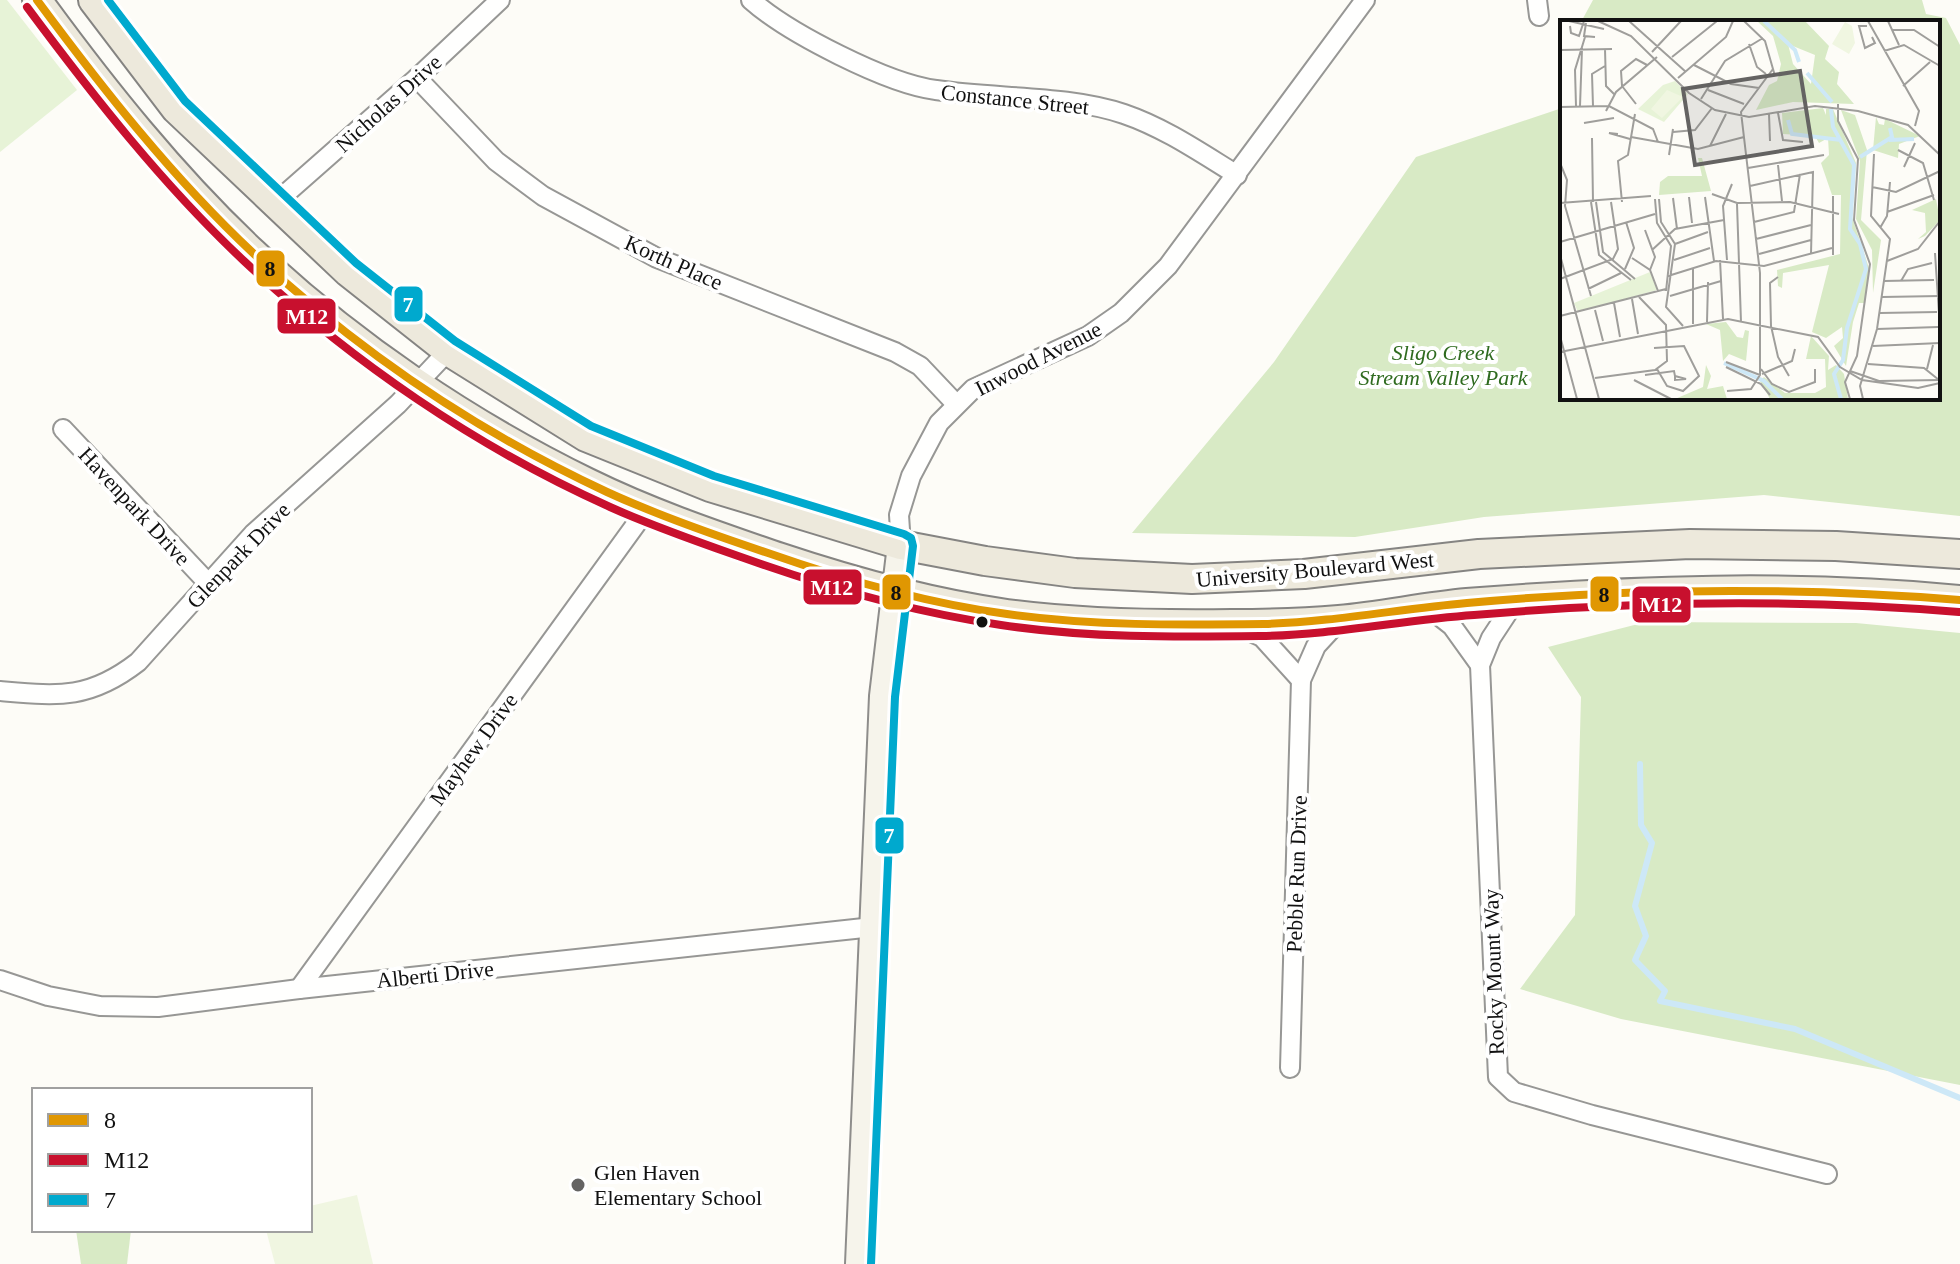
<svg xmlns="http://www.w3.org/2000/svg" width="1960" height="1264" font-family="Georgia,serif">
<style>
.green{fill:#e7f3d7}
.forest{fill:#d8eac5}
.pitch{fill:#f0f6e1}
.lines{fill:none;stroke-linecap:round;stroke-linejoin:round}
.stream{stroke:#cde8f7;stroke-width:6}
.street-casing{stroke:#979795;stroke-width:22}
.secondary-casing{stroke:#8e8d8b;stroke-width:30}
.primary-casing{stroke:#858482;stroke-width:32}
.street{stroke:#fffffe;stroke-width:18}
.secondary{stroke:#f6f4eb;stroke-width:26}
.primary{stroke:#ede9dc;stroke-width:28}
.bus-1-casing{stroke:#fff;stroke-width:14}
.bus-2-casing{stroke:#fff;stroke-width:14}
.bus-3-casing{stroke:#fff;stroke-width:14}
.bus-1{stroke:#e09702;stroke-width:8}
.bus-2{stroke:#c8102e;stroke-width:8}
.bus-3{stroke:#00a9ce;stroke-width:8}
.bus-dot{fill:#111;stroke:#fff;stroke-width:3}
.poi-dot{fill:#646362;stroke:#fff;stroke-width:3}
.labels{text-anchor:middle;stroke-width:8;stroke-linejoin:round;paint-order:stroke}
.street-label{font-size:22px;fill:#111;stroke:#fff}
.park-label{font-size:22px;font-style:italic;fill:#2f6b1f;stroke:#fff}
.poi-label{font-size:22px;fill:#111;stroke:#fff;text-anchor:start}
.inset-river{fill:none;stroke:#cde8f7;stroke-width:4}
.inset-road{fill:none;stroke:#9f9e9b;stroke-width:2}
.view{fill:#646362;fill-opacity:0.15;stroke:#646362;stroke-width:4}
.inset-edge{fill:none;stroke:#111;stroke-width:4}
.line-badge{stroke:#fff;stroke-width:3}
.badge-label{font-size:22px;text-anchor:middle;font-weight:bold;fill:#fff}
.pale-badge-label{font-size:22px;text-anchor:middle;font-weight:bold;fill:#111}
</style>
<rect width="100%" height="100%" fill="#fdfcf7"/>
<path class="green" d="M0,0h7l70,90 -77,62z"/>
<g class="forest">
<path d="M1593,0h329l4,14 20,4 14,27v471l-196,-21 -280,22 -129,20 -223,-4 142,-171 142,-205 146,-49v290h376v-376h-357z"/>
<path d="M1646,622l210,1 104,10v452l-339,-66 -101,-30 55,-74 6,-218 -33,-50z"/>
<path d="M76,1230h55l-4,34h-46z"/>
</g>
<path class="pitch" d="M357,1195l16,69h-98l-9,-34h44v-24z"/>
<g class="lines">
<path class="stream" d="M1640,764l1,61 11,18 -17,63 11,30 -11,24 30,31 -5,10 135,28 165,69"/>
<defs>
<g id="street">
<path d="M751,0c37,33 137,84 185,90 60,9 132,5 188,24 41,14 77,39 113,61"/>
<path d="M1537,0l2,16"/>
<path d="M417,78l79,83 47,35 114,62 238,94 25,14 36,38"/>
<path d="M274,204l143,-126 83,-78"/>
<path d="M63,429l144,153"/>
<path d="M901,545l-2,-30 12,-39 28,-53 34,-34 115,-53 33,-23 47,-47 197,-266"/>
<path d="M1516,600l-25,38 -11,27 18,412 16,15 78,23 235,59"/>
<path d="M1429,608l23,18 28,39"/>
<path d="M1242,628l20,9 39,43"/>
<path d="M0,691c58,5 89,9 138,-29l115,-128 145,-130 50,-53"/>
<path d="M0,980l48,16 52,10 58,1 141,-18 574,-62"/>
<path d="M299,989l348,-480"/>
<path d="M1290,1068l11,-388 15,-34 24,-26"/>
</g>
<path id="secondary" d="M859,1264l24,-568 18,-151"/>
<g id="primary">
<path d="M37,0c65,89 135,177 216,253 98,92 214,171 335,230 61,30 126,52 190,74 75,25 150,46 229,57 74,10 150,11 225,10 35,0 71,-1 107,-4 43,-4 85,-13 128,-17 164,-13 329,-19 493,-3"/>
<path d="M93,0l83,109 172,163 100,79 138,86 124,50 191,58 84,16 90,12 117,6 112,-5 175,-20 211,-10 146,2 124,8"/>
</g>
</defs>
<use href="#street" class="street-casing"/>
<use href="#secondary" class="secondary-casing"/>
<use href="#primary" class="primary-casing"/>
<use href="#street" class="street"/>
<use href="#secondary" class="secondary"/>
<use href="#primary" class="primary"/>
<defs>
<path id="bus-1" d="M37,0c66,89 135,177 216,253 104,97 225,179 354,239 52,24 107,43 161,61 77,27 157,50 239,61 85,12 171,11 257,10 69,-2 135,-15 203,-21 164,-15 329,-16 493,-3"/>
<path id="bus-2" d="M27,7c67,90 136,178 217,254 107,100 232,186 366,246 49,22 100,39 151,57 78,27 158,49 240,61 86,13 173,12 259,11 73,-1 142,-16 214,-21 162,-14 323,-16 485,-3"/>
<path id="bus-3" d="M108,0l77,101 171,162 99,78 136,85 123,50 190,58 7,4 2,8 -18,151 -24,567"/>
</defs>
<use href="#bus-1" class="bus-1-casing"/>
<use href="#bus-2" class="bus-2-casing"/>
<use href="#bus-3" class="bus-3-casing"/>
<use href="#bus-1" class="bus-1"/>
<use href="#bus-2" class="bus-2"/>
<use href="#bus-3" class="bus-3"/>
</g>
<circle class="bus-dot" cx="982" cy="622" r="7"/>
<circle class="poi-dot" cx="578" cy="1185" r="8"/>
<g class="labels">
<g class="street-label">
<text transform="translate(1015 99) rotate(6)" y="8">Constance Street</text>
<text transform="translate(388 103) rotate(-42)" y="8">Nicholas Drive</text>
<text transform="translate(674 262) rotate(24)" y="8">Korth Place</text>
<text transform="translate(1038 358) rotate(-27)" y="8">Inwood Avenue</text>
<text transform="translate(135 506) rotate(47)" y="8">Havenpark Drive</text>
<text transform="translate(238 555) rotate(-46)" y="8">Glenpark Drive</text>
<text transform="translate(1315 569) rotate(-5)" y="8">University Boulevard West</text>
<text transform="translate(473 749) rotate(-54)" y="8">Mayhew Drive</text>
<text transform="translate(1296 874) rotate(-88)" y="8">Pebble Run Drive</text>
<text transform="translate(1493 972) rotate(-92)" y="8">Rocky Mount Way</text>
<text transform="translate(435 974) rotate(-6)" y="8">Alberti Drive</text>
</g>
<g class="park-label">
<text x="1443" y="360">Sligo Creek<tspan x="1443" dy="25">Stream Valley Park</tspan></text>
</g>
<g class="poi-label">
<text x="594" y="1180">Glen Haven<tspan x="594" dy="25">Elementary School</tspan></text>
</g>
</g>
<g transform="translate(1560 20)">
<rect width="380" height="380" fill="#fdfcf7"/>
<path d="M115,61l13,13 -24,28 -26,-13 25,-24zM90,252l7,18 -79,22 -4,-9z" fill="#e7f3d7"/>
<path d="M197,1h48l24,25 -4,13 14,13 -2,12 17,20 -61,-2 -37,8 13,-25 8,-4 4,-17 -8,-28zM228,24l27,11 -4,29 -18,-20zM263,88l3,7v-6h7l23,54 -4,54 17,51 -4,35h-6l-6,19 -7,44 -12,-20 9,-8 -1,-11 -16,11 -14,-6 17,-67 -46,8 -1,15 -4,-2 -1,-16 63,-16 1,-59h-9l-11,-32 8,-8 -1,-17 -9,5 -4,-7 -32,-2 -1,-21zM281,90l14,5 12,35 -6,70 20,20 -8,53 -1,-43 -16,-31 4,-58zM316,97l3,7 5,1 1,-6 35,17 -21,8 -1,14 -25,-8zM138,138h4l9,33 -52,4 1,-13 8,-6h34zM376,179l4,21 -15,16 -7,3 8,-7 -1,-19 -13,-3zM166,302l11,15 6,1 2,-8 4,1 -3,30 -17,-7 -6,7 -3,-31 -14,-6zM251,316l18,20 -1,14 8,-5 8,9 4,25h-78l-10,-18 4,-4 21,16h30l11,-6 -1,-28h-19zM146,345l5,11 -4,13 16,-3 4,13h-52l28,-12z" fill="#d8eac5" fill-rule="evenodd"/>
<path d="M285,2l7,4 3,17 -6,11 -17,-10zM107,70l16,7 -21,21 -11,-9z" fill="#f0f6e1"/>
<path class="inset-river" d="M204,1l31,29 4,12M247,53l25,29M271,89l2,18 21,38 -4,64 10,15 6,25 -19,59 -4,32 -9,14 7,25M228,100l4,14 49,6M329,120l25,-1M300,137l32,-20 -2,-9M164,343l40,18 18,18"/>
<path class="inset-road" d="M9,1l35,8M38,1l33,15 58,57 26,17 34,7 66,-11 43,5 50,14 32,30M69,1l57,51M184,1l21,20 10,35M308,1l51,90 -4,15M328,1l11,24M26,3l-2,13 11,1M10,6l1,7 8,3 5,-15M307,6h-8l6,22 10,-5 -3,-6M332,10h22l26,17M189,24l8,23 9,7M45,29l1,37 8,8M0,30l52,-1M324,31l20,-6 36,21M92,32l29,-31M112,37l45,-36M134,45l37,19 28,4M118,58l48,-41 7,-16M343,66l27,-24M148,70l36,14M141,79l24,-38 38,-23M76,84l-14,-18 -1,-15 15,-12 11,6M278,84v17l20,38 -4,61 16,44 -13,92 -12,26 5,17M16,86l-1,-36 10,-33M20,86l2,-57M33,86l-1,-32 13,-8M0,87l49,-1 44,23 5,13M46,91l10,-19 41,-35M218,93l5,27 20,2M209,94l1,27M24,103l30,-5M113,112l22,-2 17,-22M58,114l-9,-1 21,6M71,117l67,12 46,-12M32,118l1,64M150,126l16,-32M338,130l25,13 11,37M109,135l4,-26M0,143l7,17 -2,26 26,90M218,145l4,36M344,147l11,-24M188,148l76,-13M190,166l63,-14 -2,82M312,167l24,5 44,-21M152,174l25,9 53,-1 49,12M273,176v59M129,177l3,26M145,177l9,64M113,178l4,31M95,179l2,24 14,23 -5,45M99,179l2,23 14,22 -9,63 17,19M31,182l8,53 32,25M36,182l7,50 32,27M62,182l-4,-41 10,-6 7,-41M0,183l91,-7M177,184l4,118M327,192l47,-17M194,202l40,-10 6,-38M320,208l7,-12 3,-34M85,210l10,27 -5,13M196,219l55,-14M0,222l95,-28M115,224l33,-12M92,230l23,-21 49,-9M375,233l5,76M199,234l52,-14M0,235l39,144M72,238l18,12 8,21M114,240l36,-12M160,240l3,59M167,240l-4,-54 9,-22M327,241l31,-12 22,-28M65,249l9,-21 -8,-26M108,256l48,-15 48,5 68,-18M218,257l-8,6 1,43 7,31 11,19M0,259l53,-20 5,-10 -7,-47M324,261l50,-1M341,261l7,-12 24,-6M28,269l33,-16M110,276l51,-15M322,277l58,-1M72,279l6,35M54,283l6,34M35,290l8,31M320,293l57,-1M0,296l106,-27M147,302l1,-40M133,304v-55M317,309l61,-2M0,316l17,63M313,326l67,-3M94,328l30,-2 15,30 -16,15 -16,-5 -10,-17M0,332l168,-33 90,18 22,30 22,13 56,8 22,-5M166,342l34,13M308,344l56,4 15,12M166,347l35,17 9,11M201,349l11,15 17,8 26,-10v-13M367,349l6,-24M290,351l29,10 61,-1M202,354l30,-13 3,-12M85,355l29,-4 1,5v4l11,-1 -11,-3M35,358l60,-8 12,-9 -1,-36 -27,-28M74,360l37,19M167,371l24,-2 9,-14v-102l-19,-161 32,-43M303,379l-3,-13 17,-57 13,-90 -19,-23 3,-62"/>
<path class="view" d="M240,51l12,75 -117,19 -12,-76z"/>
<rect width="380" height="380" class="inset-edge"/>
</g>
<g class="line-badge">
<rect x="255" y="249" width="31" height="39" rx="8" fill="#e09702"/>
<rect x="393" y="285" width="31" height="38" rx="8" fill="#00a9ce"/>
<rect x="276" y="297" width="61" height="38" rx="8" fill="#c8102e"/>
<rect x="802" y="568" width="61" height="38" rx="8" fill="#c8102e"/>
<rect x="881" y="573" width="31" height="38" rx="8" fill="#e09702"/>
<rect x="1589" y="575" width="31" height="38" rx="8" fill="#e09702"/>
<rect x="1631" y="585" width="61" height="39" rx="8" fill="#c8102e"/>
<rect x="874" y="816" width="31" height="39" rx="8" fill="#00a9ce"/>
</g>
<g class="badge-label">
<text x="408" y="312">7</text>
<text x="307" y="324">M12</text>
<text x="832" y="595">M12</text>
<text x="1661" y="612">M12</text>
<text x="889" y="843">7</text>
</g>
<g class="pale-badge-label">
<text x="270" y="276">8</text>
<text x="896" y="600">8</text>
<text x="1604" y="602">8</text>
</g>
<rect x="32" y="1088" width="280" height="144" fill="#ffffff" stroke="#a0a0a0" stroke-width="2"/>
<rect x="48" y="1114" width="40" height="12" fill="#e09702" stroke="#a0a0a0" stroke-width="2"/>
<text x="104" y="1128" font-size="24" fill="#111111">8</text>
<rect x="48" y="1154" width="40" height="12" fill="#c8102e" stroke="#a0a0a0" stroke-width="2"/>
<text x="104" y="1168" font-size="24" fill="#111111">M12</text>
<rect x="48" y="1194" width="40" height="12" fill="#00a9ce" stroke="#a0a0a0" stroke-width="2"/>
<text x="104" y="1208" font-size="24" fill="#111111">7</text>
</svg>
